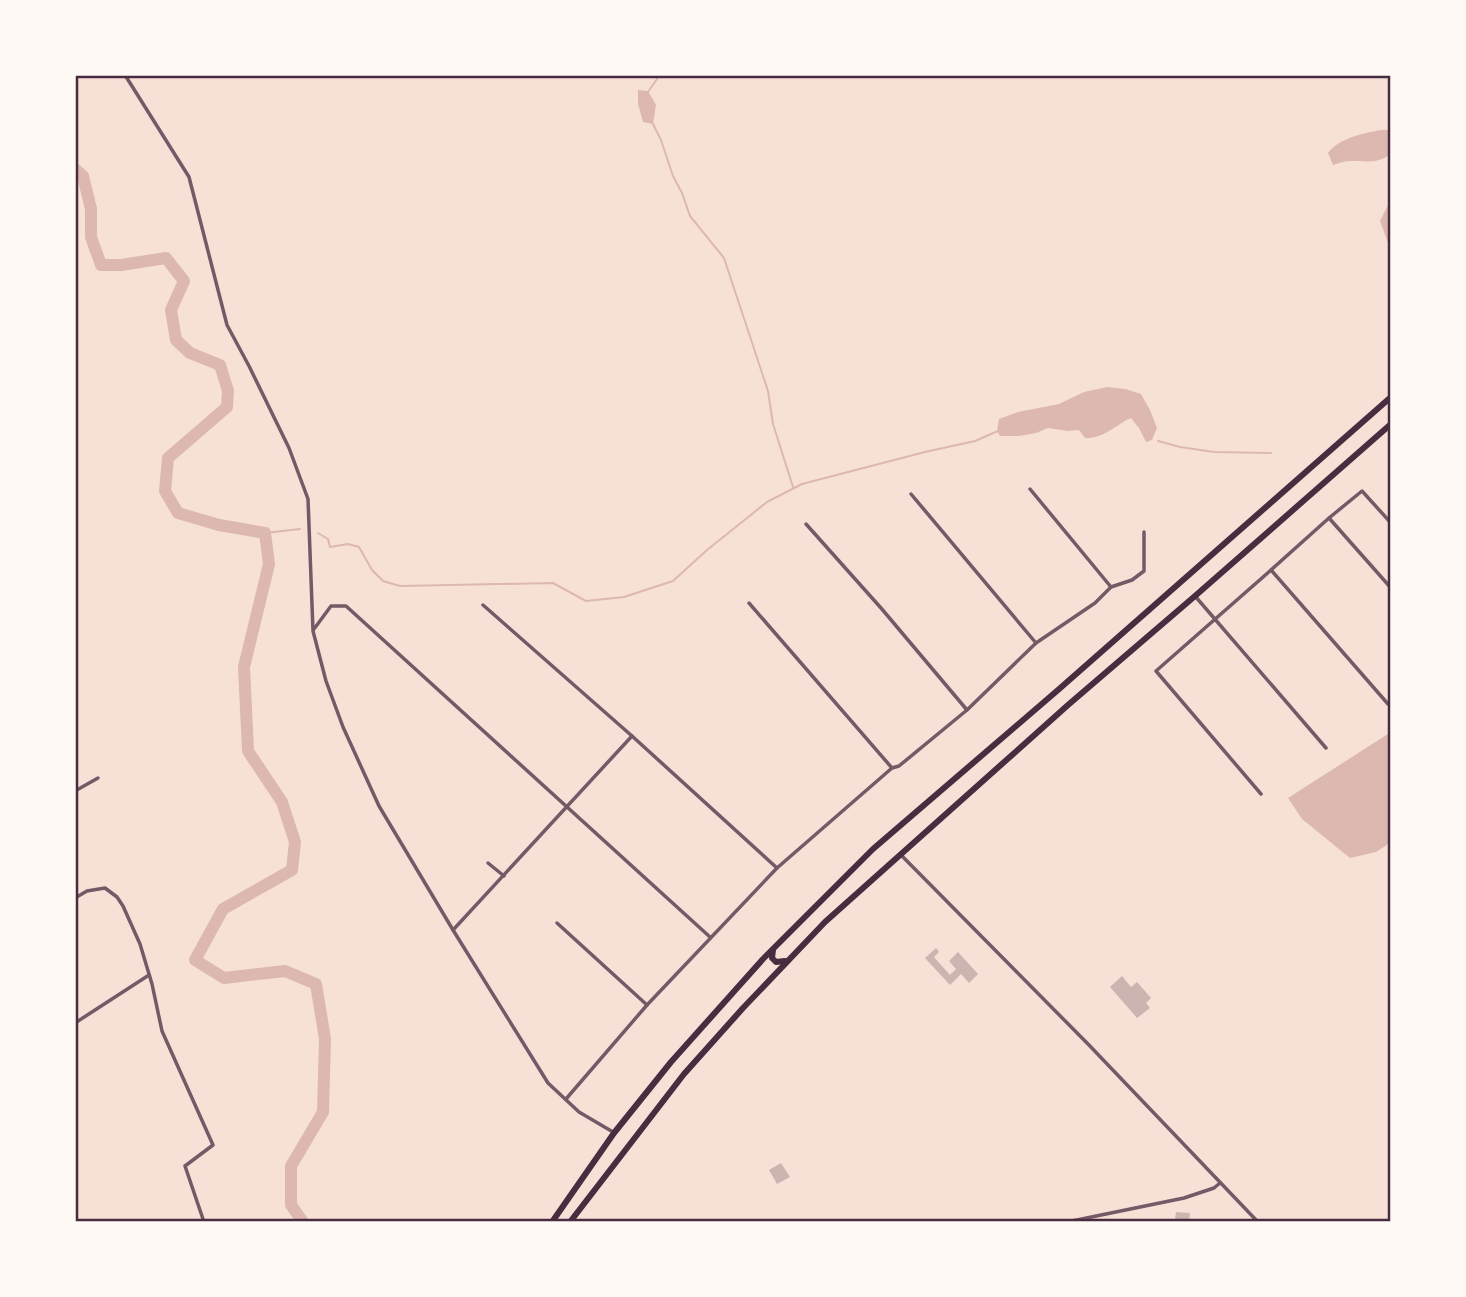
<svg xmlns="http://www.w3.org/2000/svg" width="1466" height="1297" font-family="Rubik,sans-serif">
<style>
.water{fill:#dcb8b0}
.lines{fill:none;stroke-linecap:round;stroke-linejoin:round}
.stream{stroke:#dcb8b0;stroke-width:2}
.river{stroke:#dcb8b0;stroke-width:12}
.building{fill:#ccb4b1}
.minor{stroke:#755966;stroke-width:3.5}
.trunk{stroke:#4a2c40;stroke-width:6}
.neatline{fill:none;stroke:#4a2c40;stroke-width:2.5}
</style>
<rect width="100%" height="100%" fill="#f7e1d7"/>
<g class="water">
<path d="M638,90l10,1 8,14 -3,19 -10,-2 -5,-18z"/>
<path d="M1381,130h10v24c-13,10 -25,7 -40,7 -6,0 -12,2 -18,4l-5,-12c11,-15 36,-20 53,-23z"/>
<path d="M1391,199v52l-11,-30z"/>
<path d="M1107,387l18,2 16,5 9,16 7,18 -5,12 -6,2 -7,-14 -8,-10c-16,7 -27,21 -46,20l-6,-8 -11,1 -20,-3 -12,5 -17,3h-19l-3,-5 2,-12 19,-7 41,-8 25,-12z"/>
<path d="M1391,732v110l-15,10 -26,6 -48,-39 -14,-21z"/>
</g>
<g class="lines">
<g class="stream">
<path d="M648,92l9,-13v-4"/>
<path d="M653,124l8,16 12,36 9,17 8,23 34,42 44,133 5,33 20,63"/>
<path d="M1158,441l22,6 34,5 57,1"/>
<path d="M265,533l35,-4"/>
<path d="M318,533l10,6 2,8 18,-3 11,3 13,23 11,11 17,5 153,-3 33,18 38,-4 49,-16 34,-31 60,-48 35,-18 123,-32 50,-11 23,-10"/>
</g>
<path class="river" d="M75,169l8,7 8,33v28l10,28h20l45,-7 18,23 -13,29 5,30 14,13 30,12 8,26 -1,16 -59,51 -3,33 13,22 41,12 46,8 4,31 -25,103 4,84 34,51 13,40 -3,28 -69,39 -28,51 29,18 61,-7 31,13 9,55 -2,73 -32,54v39l12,17"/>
</g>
<g class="building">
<path d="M936,948l3,4 -5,5 16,18 6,-6 -7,-8 9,-9 20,22 -9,9 -8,-9 -11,11 -25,-27z"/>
<path d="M1122,976l9,11 6,-5 14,16 -5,5 4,5 -13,10 -27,-31z"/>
<path d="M781,1163l9,14 -13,7 -8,-14z"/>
<path d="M1176,1212l14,1 -1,9 -14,-3z"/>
</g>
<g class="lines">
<g class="minor">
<path d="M125,75l64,102 38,148 22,41 40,82 19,51 5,132 13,50 17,46 36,79 74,124 95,153 31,29 34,20"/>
<path d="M1030,489l81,98"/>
<path d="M911,494l125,149"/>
<path d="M1329,518l33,-27 29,32"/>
<path d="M806,524l75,84 86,102"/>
<path d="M1271,570l58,-52 62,70"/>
<path d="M1195,596l131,152"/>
<path d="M749,603l143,165"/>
<path d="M483,605l149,131 145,132"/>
<path d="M314,629l17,-23h15l364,331"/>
<path d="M75,791l23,-13"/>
<path d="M1261,794l-105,-123 115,-101 117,134"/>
<path d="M901,855l187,189 170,178"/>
<path d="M488,863l16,13"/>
<path d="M75,898l12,-7 18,-3 12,9 6,9 17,38 12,40 10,47 51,114 -28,21 19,56"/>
<path d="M557,923l90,82"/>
<path d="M453,930l179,-194"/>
<path d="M75,1023l74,-48"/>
<path d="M566,1099l81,-94 130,-137 115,-100 7,-2 68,-56 69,-67 59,-40 16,-16 21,-7 12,-9v-39"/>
<path d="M1067,1222l117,-24 30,-10 6,-5"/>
</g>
<g class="trunk">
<path d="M773,950l-1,8 4,4 9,-1"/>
<path d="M552,1222l62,-89 57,-71 92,-103 110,-110 185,-159 333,-293"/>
<path d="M570,1222l114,-148 59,-66 82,-86 243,-217 127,-109 196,-172"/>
</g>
</g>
<rect width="1466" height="1297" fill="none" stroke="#fffaf5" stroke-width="154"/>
<rect x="77" y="77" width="1312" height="1143" class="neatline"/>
</svg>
